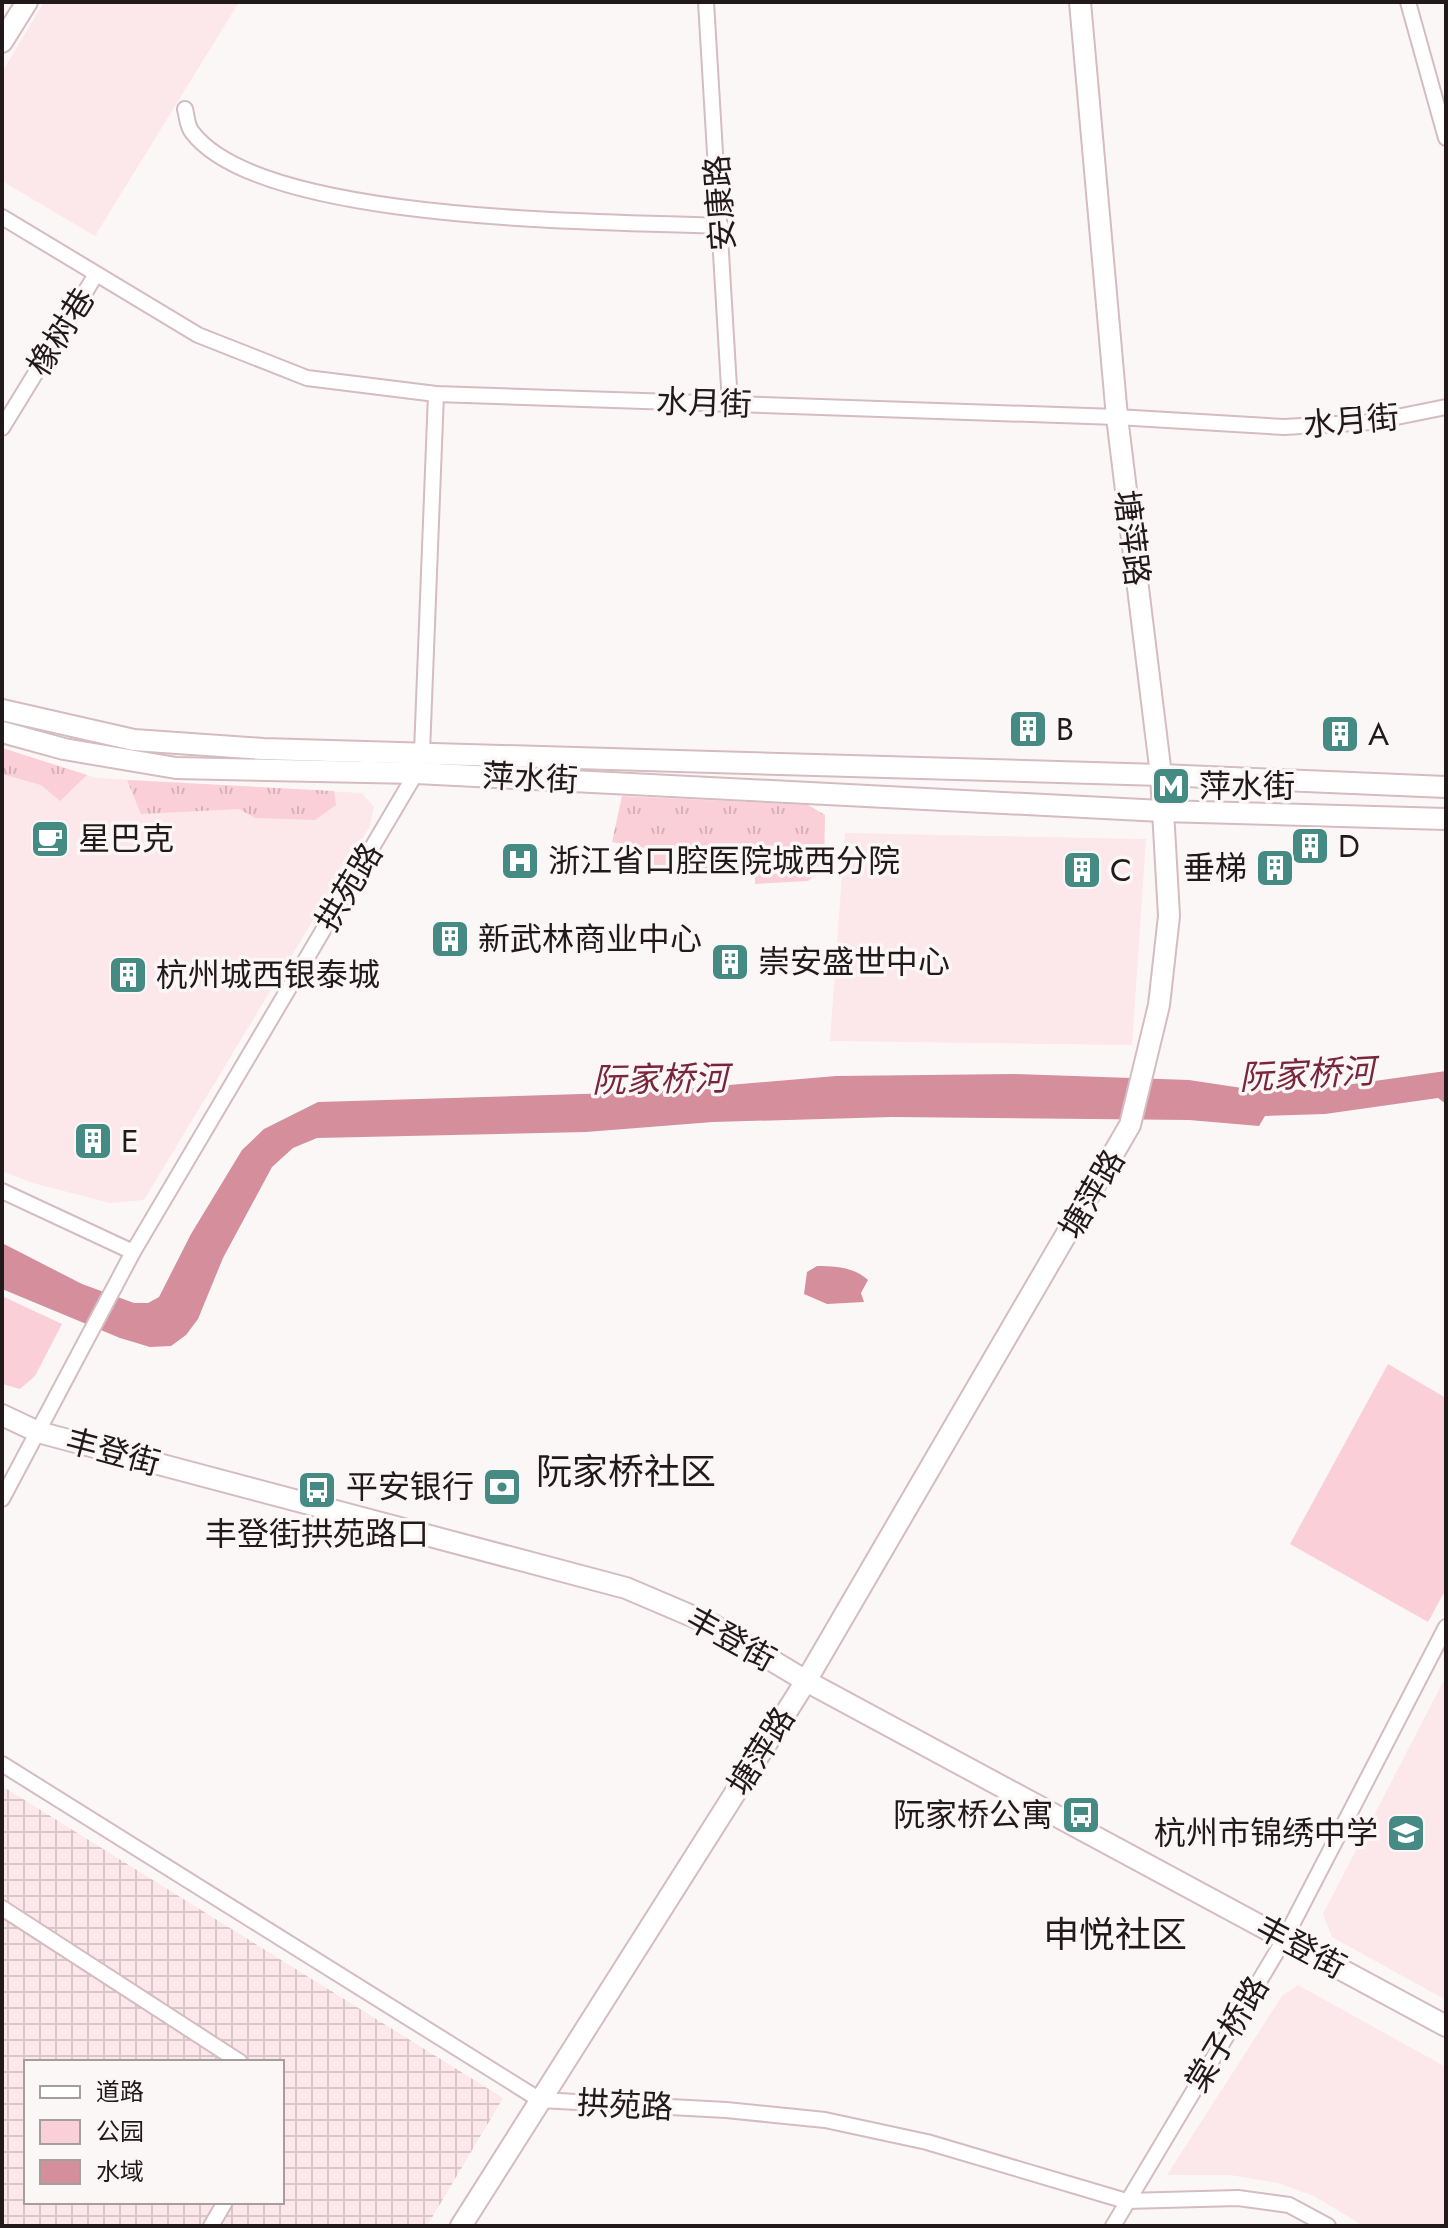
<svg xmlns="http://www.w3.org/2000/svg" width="1448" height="2228" font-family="Jost,'Noto Sans SC',sans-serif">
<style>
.built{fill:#fce7eb}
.industrial{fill:url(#industrial-grid);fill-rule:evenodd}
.grass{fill:url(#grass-tufts)}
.green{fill:#fbcfd7}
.water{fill:#d48e9c}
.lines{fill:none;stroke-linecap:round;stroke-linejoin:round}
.street-casing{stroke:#d4bcc0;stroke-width:18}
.secondary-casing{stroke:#d4bcc0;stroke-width:24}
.street{stroke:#fff;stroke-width:14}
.secondary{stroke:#fff;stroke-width:20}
.labels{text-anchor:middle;stroke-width:7;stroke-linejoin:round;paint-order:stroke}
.street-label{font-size:32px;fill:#22191b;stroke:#fcf7f7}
.poi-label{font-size:32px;fill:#22191b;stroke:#fcf7f7;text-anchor:start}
.water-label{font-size:34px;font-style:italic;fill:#78263e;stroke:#fcf7f7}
.quarter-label{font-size:36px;fill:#22191b;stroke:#fcf7f7}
</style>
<defs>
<pattern id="industrial-grid" width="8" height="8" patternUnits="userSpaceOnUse" patternTransform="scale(2)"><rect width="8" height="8" fill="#fce7eb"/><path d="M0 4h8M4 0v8" fill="none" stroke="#d8c6c9"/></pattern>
<pattern id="grass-tufts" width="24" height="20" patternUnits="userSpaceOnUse" patternTransform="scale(2)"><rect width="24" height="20" fill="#fbcfd7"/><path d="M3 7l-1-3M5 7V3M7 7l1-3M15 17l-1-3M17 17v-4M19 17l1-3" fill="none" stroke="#d7b1b8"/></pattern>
</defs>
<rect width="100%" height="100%" fill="#fcf7f7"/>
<g class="built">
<path d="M44,2h195l-144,234 -93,-55v-109z"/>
<path d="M2,748l95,30 265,15 12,14 -4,19 -226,374 -34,3 -77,-20 -31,-12z"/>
<path d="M845,833l301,6 -14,206 -302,-4z"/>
<path d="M1446,1676v324l-114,-63 -9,-23z"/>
<path d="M1298,1985l148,82v159h-82l-50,-30 -36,-13 -48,-8h-63l115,-179z"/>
</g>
<path class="industrial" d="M2,1786l501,312 -76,128h-425zM26,2062h256v140h-256z"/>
<g class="grass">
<path d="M2,748l85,27 -27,26 -19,-16 -39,-11z"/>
<path d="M127,780l207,11 2,14 -21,15 -60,-2 -16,-9 -98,5z"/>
<path d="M622,796l186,9 17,10 -1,53 -16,13 -53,3v-12l-109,-4 -1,-20 -33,-6z"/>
</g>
<g class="green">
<path d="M2,1296l60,28 -27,52 -15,13 -18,-5z"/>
<path d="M1388,1364l58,34v191l-18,33 -138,-78z"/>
</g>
<g class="water">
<path d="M1446,1071v33l-8,-6 -113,16 -60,2 -6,10 -70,-6 -297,-3 -179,5 -127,10 -269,6 -24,10 -21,19 -49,91 -25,61 -12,16 -15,11 -21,1 -30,-9 -118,-49v-46l80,41 52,19h14l11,-6 32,-63 51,-84 22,-21 54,-27 329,-10 189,-16 178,-2 175,6 53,8 68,2z"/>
<path d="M817,1266c18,0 37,1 51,14l-7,13 3,9 -37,2 -23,-10 3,-22z"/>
</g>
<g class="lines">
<defs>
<g id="street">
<path d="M706,2l24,402"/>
<path d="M1408,2l38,136"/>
<path d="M185,109c2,7 2,17 7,23 69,92 416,89 529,94"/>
<path d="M2,217l196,118 109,43 129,16 681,23 167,10 88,-5 74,-15"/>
<path d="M2,428l93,-152"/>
<path d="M2,1191l131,61"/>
<path d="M2,1499l131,-247 283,-479 6,-21 14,-358"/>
<path d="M2,1764l538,336 186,10 99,10 102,22 199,59 112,-3 51,7 39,21"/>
<path d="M2,1908l238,154"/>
<path d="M211,2226l14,-24"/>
<path d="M1113,2226l172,-288 161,-311"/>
</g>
<g id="secondary">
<path d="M2,42l25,-40"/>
<path d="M2,710l132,30 129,9 898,26 285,12"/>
<path d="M2,732l62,17 112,19 240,5 746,38 284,8"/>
<path d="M2,1415l36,17 588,156 87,37 93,56 640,345"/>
<path d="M461,2226l345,-545 324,-556 29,-120 10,-89 -8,-141 -44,-358 -37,-415"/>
</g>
</defs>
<use href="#street" class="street-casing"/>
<use href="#secondary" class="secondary-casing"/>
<use href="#street" class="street"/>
<use href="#secondary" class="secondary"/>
</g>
<defs>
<symbol id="building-square" viewBox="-11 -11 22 22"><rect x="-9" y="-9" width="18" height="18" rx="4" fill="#458b84" stroke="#fcf7f7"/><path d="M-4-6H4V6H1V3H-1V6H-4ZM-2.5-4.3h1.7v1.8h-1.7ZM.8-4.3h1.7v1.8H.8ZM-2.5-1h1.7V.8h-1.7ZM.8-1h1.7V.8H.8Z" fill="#fff"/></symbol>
<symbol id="metro-square" viewBox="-11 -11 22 22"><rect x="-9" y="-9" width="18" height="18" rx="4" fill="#458b84" stroke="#fcf7f7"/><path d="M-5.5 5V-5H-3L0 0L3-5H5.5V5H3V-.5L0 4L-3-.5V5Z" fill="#fff"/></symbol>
<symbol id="cafe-square" viewBox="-11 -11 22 22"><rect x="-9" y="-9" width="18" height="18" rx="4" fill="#458b84" stroke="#fcf7f7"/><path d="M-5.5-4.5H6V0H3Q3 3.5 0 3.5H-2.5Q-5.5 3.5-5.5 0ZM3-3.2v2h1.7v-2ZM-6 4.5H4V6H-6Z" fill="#fff"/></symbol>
<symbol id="hospital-square" viewBox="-11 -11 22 22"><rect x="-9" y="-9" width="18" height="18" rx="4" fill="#458b84" stroke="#fcf7f7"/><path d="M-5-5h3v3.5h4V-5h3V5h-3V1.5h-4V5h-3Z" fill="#fff"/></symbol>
<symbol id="bank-square" viewBox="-11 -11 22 22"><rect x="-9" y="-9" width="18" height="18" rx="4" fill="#458b84" stroke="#fcf7f7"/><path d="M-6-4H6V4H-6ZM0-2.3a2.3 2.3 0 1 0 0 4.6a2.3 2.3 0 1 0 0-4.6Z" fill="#fff"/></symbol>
<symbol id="bus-square" viewBox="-11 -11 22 22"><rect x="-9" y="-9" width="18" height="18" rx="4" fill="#458b84" stroke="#fcf7f7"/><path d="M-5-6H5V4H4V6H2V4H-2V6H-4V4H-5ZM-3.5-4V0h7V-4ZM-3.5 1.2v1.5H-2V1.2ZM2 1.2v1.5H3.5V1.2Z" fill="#fff"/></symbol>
<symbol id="school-square" viewBox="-11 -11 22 22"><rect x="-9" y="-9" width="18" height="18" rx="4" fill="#458b84" stroke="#fcf7f7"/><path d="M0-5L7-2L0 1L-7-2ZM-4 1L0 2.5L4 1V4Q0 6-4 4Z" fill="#fff"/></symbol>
</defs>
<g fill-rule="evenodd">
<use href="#building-square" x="1006" y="707" width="44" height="44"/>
<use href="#building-square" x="1318" y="712" width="44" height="44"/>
<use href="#metro-square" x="1149" y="764" width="44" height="44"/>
<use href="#cafe-square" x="28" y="817" width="44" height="44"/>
<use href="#building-square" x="1288" y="824" width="44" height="44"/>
<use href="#hospital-square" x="498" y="839" width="44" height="44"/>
<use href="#building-square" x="1253" y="846" width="44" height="44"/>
<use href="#building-square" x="1060" y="848" width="44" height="44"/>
<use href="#building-square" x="428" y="917" width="44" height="44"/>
<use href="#building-square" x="708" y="940" width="44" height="44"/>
<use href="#building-square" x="106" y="953" width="44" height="44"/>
<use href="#building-square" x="71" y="1119" width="44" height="44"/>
<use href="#bank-square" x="480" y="1465" width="44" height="44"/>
<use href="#bus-square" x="295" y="1468" width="44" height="44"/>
<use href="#bus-square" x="1059" y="1793" width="44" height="44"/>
<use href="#school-square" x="1384" y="1811" width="44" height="44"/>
</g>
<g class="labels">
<g class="street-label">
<text transform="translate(720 203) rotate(-94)" y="11">安康路</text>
<text transform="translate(61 332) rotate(-58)" y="11">橡树巷</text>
<text transform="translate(704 403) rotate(2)" y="11">水月街</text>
<text transform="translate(1351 421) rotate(-5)" y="11">水月街</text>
<text transform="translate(1132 538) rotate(83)" y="11">塘萍路</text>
<text transform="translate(530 778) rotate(3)" y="11">萍水街</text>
<text transform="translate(349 887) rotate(-59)" y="11">拱苑路</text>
<text transform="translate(1092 1194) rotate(-60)" y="11">塘萍路</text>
<text transform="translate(113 1452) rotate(15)" y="11">丰登街</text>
<text transform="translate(731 1639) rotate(29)" y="11">丰登街</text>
<text transform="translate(761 1751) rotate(-58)" y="11">塘萍路</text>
<text transform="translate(1301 1947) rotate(28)" y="11">丰登街</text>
<text transform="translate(1227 2034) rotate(-59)" y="11">棠子桥路</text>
<text transform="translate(625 2105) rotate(3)" y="11">拱苑路</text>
</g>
<g class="poi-label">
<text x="1056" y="740">B</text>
<text x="1368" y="745">A</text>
<text x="1199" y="797">萍水街</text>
<text x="78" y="850">星巴克</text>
<text x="1338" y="857">D</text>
<text x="548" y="872">浙江省口腔医院城西分院</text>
<text x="1247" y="879" text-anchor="end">垂梯</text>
<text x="1110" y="881">C</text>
<text x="478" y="950">新武林商业中心</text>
<text x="758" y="973">崇安盛世中心</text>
<text x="156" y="986">杭州城西银泰城</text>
<text x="121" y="1152">E</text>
<text x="474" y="1498" text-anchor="end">平安银行</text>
<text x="317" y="1545" text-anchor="middle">丰登街拱苑路口</text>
<text x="1053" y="1826" text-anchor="end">阮家桥公寓</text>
<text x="1378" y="1844" text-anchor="end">杭州市锦绣中学</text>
</g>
<g class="water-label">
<text transform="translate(1307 1074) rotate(-3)" y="12">阮家桥河</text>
<text transform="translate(660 1079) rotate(-1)" y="12">阮家桥河</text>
</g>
<g class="quarter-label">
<text x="626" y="1484">阮家桥社区</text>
<text x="1115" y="1947">申悦社区</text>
</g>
</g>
<rect width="1448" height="2228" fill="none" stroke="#22191b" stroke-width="8"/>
<rect x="24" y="2060" width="260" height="144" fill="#fcf7f7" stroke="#a59e9f" stroke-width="2"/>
<rect x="40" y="2086" width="40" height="12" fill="#ffffff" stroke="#a59e9f" stroke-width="2"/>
<text x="96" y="2100" font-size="24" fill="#22191b">道路</text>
<rect x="40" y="2120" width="40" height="24" fill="#fbcfd7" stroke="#a59e9f" stroke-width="2"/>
<text x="96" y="2140" font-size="24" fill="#22191b">公园</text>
<rect x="40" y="2160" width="40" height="24" fill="#d48e9c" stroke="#a59e9f" stroke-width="2"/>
<text x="96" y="2180" font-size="24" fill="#22191b">水域</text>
</svg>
